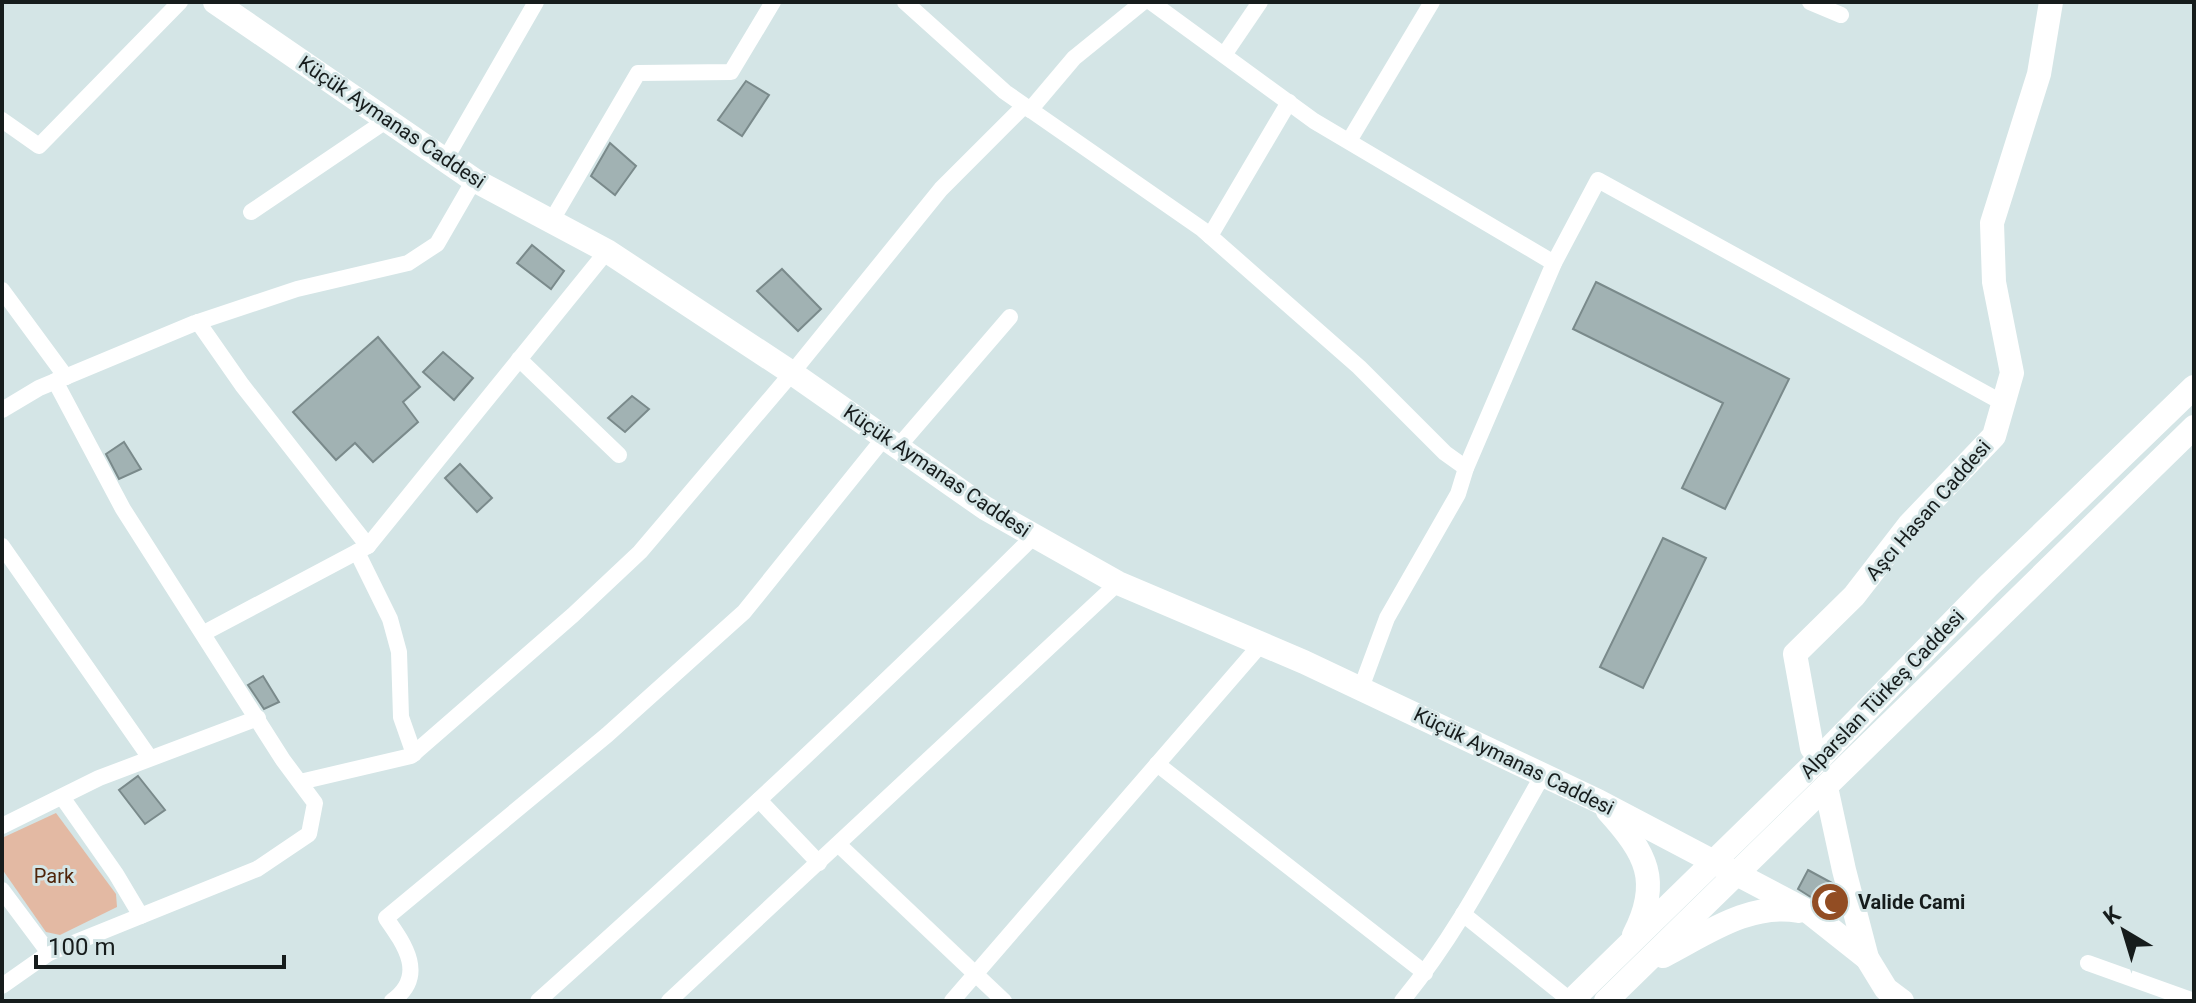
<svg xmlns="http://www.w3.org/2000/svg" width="2196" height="1003" font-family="Roboto,sans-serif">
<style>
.green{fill:#e3b9a3}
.building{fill:#a1b2b3;stroke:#7a8a8b;stroke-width:2}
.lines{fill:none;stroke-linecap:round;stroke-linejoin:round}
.street{stroke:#fff;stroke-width:16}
.secondary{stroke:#fff;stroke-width:24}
.labels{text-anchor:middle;stroke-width:6;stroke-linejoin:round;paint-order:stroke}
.street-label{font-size:20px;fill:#161c1c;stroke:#d4e5e6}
.park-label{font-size:20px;fill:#4f2409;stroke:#d4e5e6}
.poi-label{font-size:20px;font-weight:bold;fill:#161c1c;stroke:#d4e5e6;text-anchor:start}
</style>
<rect width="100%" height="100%" fill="#d4e5e6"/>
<path class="green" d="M56,813l60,81 1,13 -57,28 -14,-3 -44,-63v-31z"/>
<g class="building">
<path d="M746,81l23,14 -27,41 -24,-16z"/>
<path d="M610,143l26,23 -21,29 -24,-19z"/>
<path d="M532,245l32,26 -13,18 -34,-26z"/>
<path d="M782,269l39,40 -23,22 -41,-40z"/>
<path d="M1596,282l193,97 -64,130 -43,-21 41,-85 -150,-74z"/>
<path d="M378,337l42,50 -17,15 15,20 -45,40 -18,-19 -19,17 -43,-48z"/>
<path d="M443,352l30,26 -19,22 -31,-28z"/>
<path d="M632,396l17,13 -24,23 -17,-14z"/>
<path d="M124,442l17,27 -22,10 -13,-25z"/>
<path d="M460,464l32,34 -15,14 -32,-34z"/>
<path d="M1663,538l43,20 -63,130 -43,-21z"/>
<path d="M263,676l16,26 -15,7 -16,-24z"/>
<path d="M138,776l27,34 -20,14 -26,-34z"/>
<path d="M1808,870l24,13 7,26 -3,4 -38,-24z"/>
</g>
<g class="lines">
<g class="street">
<path d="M905,2l100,90 197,137 157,138 86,86 21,15"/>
<path d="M1151,2l163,119 240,142"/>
<path d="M1810,2l31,13"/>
<path d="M1224,55l36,-53"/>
<path d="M1030,110l44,-52 69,-56"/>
<path d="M2,120l37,26 141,-144"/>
<path d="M1349,141l83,-139"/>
<path d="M445,160l91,-158"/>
<path d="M251,212l136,-92"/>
<path d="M552,220l86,-147 93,-1 42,-70"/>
<path d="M1210,236l79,-134"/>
<path d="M2,290l64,87"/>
<path d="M198,322l44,63 126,161"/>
<path d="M519,359l100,96"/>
<path d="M2,410l37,-22 156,-65 102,-34 111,-26 29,-19 37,-64"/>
<path d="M898,447l112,-130"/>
<path d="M2,546l148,212"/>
<path d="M357,552l33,67 9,33 2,65 13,37"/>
<path d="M204,633l164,-87 239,-295"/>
<path d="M1361,688l26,-70 71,-124 8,-26 88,-205 44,-83 405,223"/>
<path d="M1157,764l268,209"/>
<path d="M300,782l111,-26 162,-141 67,-63 152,-179 149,-184 83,-83"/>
<path d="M62,797l54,77 25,42"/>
<path d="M759,800l60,63"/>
<path d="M2,826l97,-48 159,-60"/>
<path d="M839,845l165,156"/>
<path d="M2,890l47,63"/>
<path d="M1463,914l108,87"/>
<path d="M2088,963l106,38"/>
<path d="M2,986l47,-33 208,-84 52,-35 6,-31 -32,-43 -160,-251 -68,-128"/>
<path d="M392,1001c35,-25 13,-56 -6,-83l221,-183 137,-123 140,-174"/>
<path d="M538,1001c169,-151 335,-305 496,-465"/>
<path d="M669,1001l449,-418"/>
<path d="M952,1001l310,-358"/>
<path d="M1402,1001c57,-69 97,-150 142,-228"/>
</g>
<g class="secondary">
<path d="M215,2l259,178 133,71 185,122 193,135 133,75 186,79 294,139 211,111 58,46"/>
<path d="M1820,758l-8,-10 -17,-94 59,-58 55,-71 85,-89 18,-63 -18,-91 -2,-59 47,-149 12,-72"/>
<path d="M1826,787l18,83 23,88 19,31 16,12"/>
<path d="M1608,811c38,42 54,70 26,124"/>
<path d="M1663,956c43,-22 86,-54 136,-45"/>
<path d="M1571,1001l249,-243 168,-172 206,-199"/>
<path d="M1606,1001l588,-574"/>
</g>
</g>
<defs>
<symbol id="mosque-disc" viewBox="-11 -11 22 22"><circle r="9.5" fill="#924d23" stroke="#d4e5e6"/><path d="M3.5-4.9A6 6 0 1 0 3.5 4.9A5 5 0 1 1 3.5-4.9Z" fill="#fff"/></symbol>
</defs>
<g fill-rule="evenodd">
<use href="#mosque-disc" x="1808" y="880" width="44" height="44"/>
</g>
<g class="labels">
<g class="street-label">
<text transform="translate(392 122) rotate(34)" y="7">Küçük Aymanas Caddesi</text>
<text transform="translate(937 471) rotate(34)" y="7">Küçük Aymanas Caddesi</text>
<text transform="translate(1928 510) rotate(-49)" y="7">Aşcı Hasan Caddesi</text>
<text transform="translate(1882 694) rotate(-46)" y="7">Alparslan Türkeş Caddesi</text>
<text transform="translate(1514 761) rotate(26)" y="7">Küçük Aymanas Caddesi</text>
</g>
<g class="park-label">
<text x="54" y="883">Park</text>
</g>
<g class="poi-label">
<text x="1858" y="909">Valide Cami</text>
</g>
</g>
<rect width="2196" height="1003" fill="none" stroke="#161c1c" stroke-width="8"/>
<g transform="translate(2124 931) rotate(322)" stroke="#d4e5e6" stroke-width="6" paint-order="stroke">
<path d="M0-6L14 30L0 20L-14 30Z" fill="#161c1c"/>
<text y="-12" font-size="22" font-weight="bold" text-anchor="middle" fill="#161c1c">K</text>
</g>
<path d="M36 955v12h248v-12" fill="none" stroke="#161c1c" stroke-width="4"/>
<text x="48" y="955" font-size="24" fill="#161c1c" stroke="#d4e5e6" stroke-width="6" paint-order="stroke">100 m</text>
</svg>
